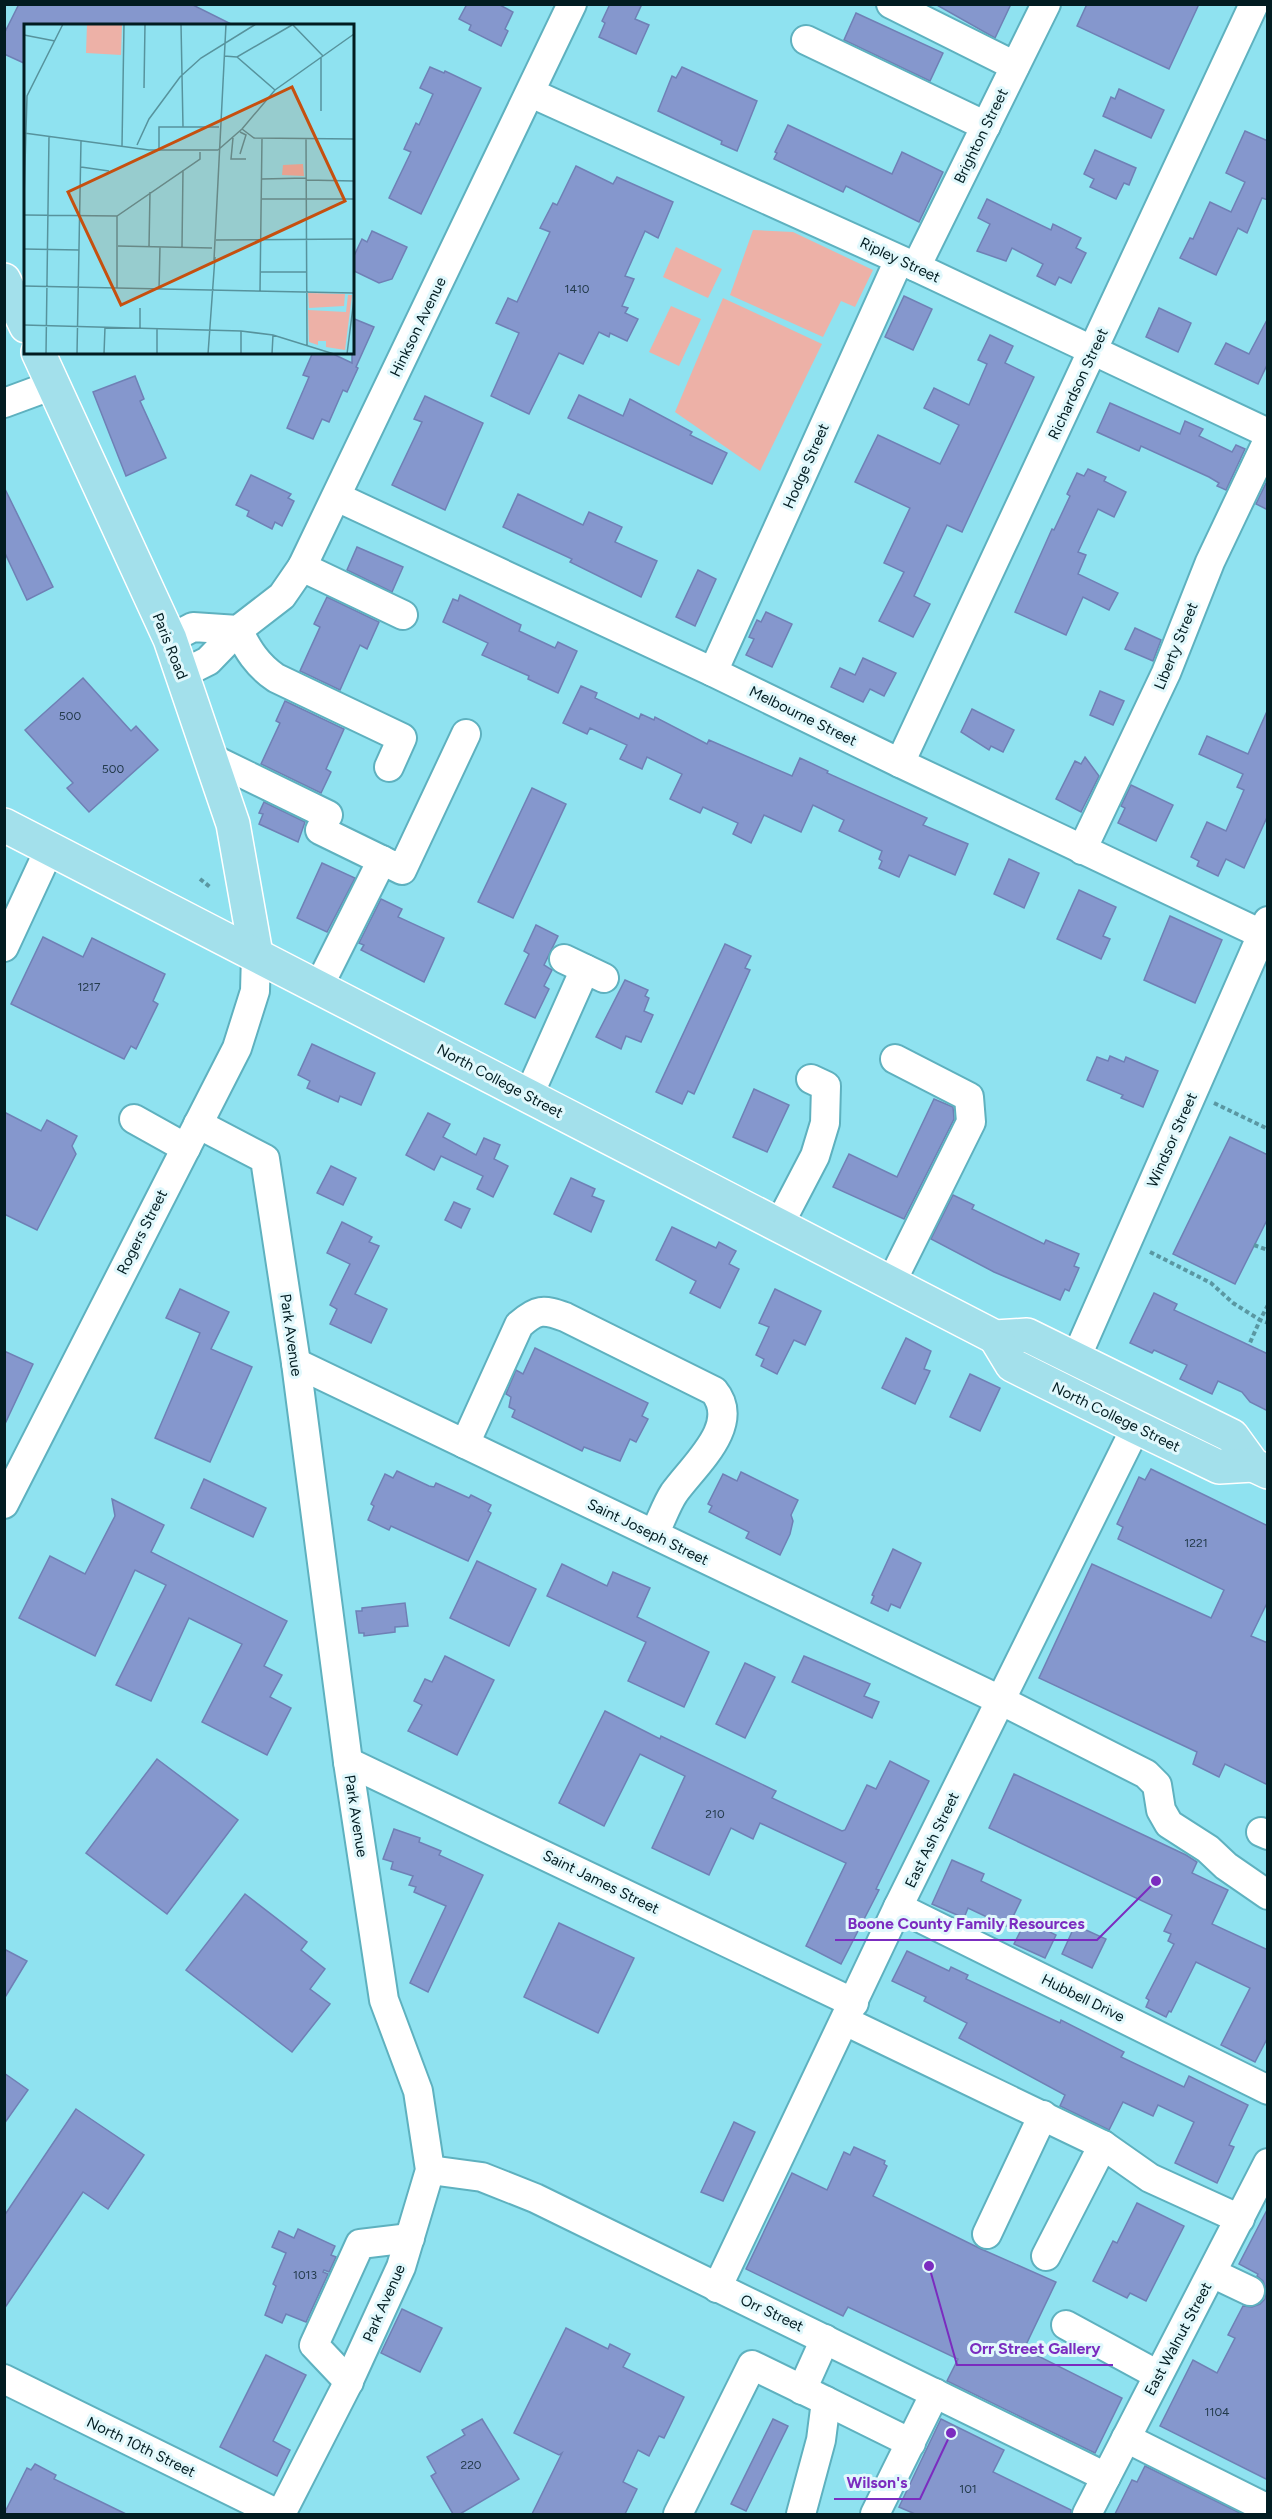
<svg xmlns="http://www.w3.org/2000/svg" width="1272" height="2519" font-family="Figtree,sans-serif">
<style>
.green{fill:#edb1a7}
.building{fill:#8597cd;stroke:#6f80b5;stroke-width:1.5}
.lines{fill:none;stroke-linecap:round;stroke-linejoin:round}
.minor-casing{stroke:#5eb1bf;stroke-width:32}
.major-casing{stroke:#fff;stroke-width:36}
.path{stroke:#5a97a2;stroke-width:4;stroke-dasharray:4.5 3;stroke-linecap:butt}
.minor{stroke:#fff;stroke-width:28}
.major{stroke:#a3e0eb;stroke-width:33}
.labels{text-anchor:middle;stroke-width:6;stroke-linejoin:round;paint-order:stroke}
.number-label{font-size:12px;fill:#233b4c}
.street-label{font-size:15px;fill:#021c21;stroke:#e1f8fc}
.inset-road{fill:none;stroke:#57939d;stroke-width:1.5}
.view{fill:#c6500f;fill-opacity:0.15;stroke:#c6500f;stroke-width:3}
.inset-edge{fill:none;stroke:#021c21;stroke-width:3}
.leader{fill:none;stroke:#7b2cbf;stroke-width:2}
.callout-dot{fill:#7b2cbf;stroke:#e1f8fc;stroke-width:2}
.callout-label{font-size:16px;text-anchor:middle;font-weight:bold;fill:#7b2cbf;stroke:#e1f8fc;stroke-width:6;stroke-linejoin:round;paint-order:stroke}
</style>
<rect width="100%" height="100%" fill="#8fe2f0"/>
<g class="green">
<path d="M753,230l40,2 80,38 -18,37 -14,-6 -18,36 -93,-42z"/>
<path d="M676,247l46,22 -14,29 -45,-21z"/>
<path d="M723,298l99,46 -62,127 -85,-59z"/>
<path d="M671,306l30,13 -22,47 -30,-14z"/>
</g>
<g class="building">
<path d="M19,4h172l44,22h-209v38l-22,-10v-20z"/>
<path d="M467,4h31l15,8 -8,17 3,2 -7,15 -32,-16 2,-5 -12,-6z"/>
<path d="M610,4h32l-7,15 14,6 -13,29 -37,-17 6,-14 -3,-2z"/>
<path d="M935,4h76l-16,34z"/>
<path d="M1087,4h112l-30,65 -92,-43z"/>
<path d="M856,13l87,40 -13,28 -86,-41z"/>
<path d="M430,67l14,6 1,-2 36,17 -60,126 -32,-16 22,-46 -7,-3 12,-26 3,2 14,-31 -13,-6z"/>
<path d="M682,67l75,34 -20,50 -16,-7 1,-3 -64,-30 14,-35 4,2z"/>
<path d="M1119,89l45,21 -13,28 -48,-22 8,-19 4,2z"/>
<path d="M788,125l104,49 10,-22 41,20 -24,50 -73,-36 -3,6 -69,-33 3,-6 -2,-1z"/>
<path d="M1245,131l23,10v59l-6,-2 -15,35 -9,-5 -22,47 -36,-17 10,-20 3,1 17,-37 21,10 14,-30 -19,-9z"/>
<path d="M1095,150l41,18 -7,17 -5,-2 -8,16 -26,-12 4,-8 -10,-5z"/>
<path d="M576,166l37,18 4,-7 56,25 -15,36 -13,-7 -20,45 9,3 -12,27 6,2 -3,5 13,6 -11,22 -17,-8 -1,4 -10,-5 -16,32 -24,-11 -30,61 -38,-18 28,-63 -23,-10 12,-25 9,4 33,-70 -10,-4 13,-25 4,2z"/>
<path d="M987,199l64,31 2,-6 28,14 -5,10 10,5 -15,30 -12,-6 -4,8 -18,-9 6,-12 -31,-16 -6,13 -29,-10 13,-27 -12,-6z"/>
<path d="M372,231l35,16 -15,32 -13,4 -27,-13v-10l10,-21 5,3z"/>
<path d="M904,296l28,13 -19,41 -28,-13z"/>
<path d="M1159,308l32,15 -13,29 -32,-15z"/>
<path d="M352,318l22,9 -18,40 2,1 -11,24 -4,-2 -14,32 -7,-3 -9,20 -26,-11 22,-51 -6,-2 10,-23h16l23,11z"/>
<path d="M1268,318l-1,47 -9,19 -43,-20 11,-21 23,11z"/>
<path d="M990,335l23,11 -8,17 29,14 -72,155 -15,-7 -33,71 16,8 -17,33 -34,-16 25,-49 -20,-9 26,-55 -55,-26 23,-47 62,29 19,-39 -35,-17 10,-20 35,17 18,-41 -9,-4z"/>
<path d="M135,376l9,23 -4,2 26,57 -40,18 -33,-84z"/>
<path d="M579,395l44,21 7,-17 62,33 -2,3 37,18 -15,31 -144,-66z"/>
<path d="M425,396l58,27 -38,87 -53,-25 30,-63 -8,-3z"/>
<path d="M1110,403l70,31 5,-13 18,8 -4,7 33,16 4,-7 9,4 -19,41 -9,-4 2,-3 -10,-6 -68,-31 -2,5 -42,-19z"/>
<path d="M1088,469l18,8 -2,4 22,11 -12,25 -16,-8 -20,43 8,3 -8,19 40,19 -9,17 -26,-13 -17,38 -51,-23 37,-83 2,1 16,-34 -3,-2 10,-21 7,3z"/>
<path d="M251,475l40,19 -3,4 6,3 -12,25 -7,-4 -3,7 -25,-13 2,-5 -13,-6z"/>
<path d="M1268,479v31l-12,-6z"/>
<path d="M4,487l49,100 -26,13 -23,-49z"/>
<path d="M518,494l65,31 6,-13 33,15 -7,15 42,19 -16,36 -71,-35 2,-3 -69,-32z"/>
<path d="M357,547l46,20 -11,25 -45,-22z"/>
<path d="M698,570l18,9 -21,47 -19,-9z"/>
<path d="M460,595l61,30 -2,6 36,17 3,-6 19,9 -19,42 -30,-14 1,-3 -47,-21 6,-12 -45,-21 10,-23 5,2z"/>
<path d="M327,597l52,25 -12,27 -7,-4 -20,45 -40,-19 20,-44 -6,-3z"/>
<path d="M766,612l26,12 -20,43 -26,-12 8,-16 -5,-2 8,-17 4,2z"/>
<path d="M1135,628l26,12 -8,21 -28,-12z"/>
<path d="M863,658l33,15 -12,23 -14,-7 -7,13 -32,-15 9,-19 15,7z"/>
<path d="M83,678l48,53 5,-5 22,24 -69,62 -22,-24 6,-5 -48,-53z"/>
<path d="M581,686l16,7 -2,5 44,21 2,-5 13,6 1,-3 52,27 2,-4 83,36 8,-18 28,13 -1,2 100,45 -4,7 45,19 -13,31 -46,-20 -10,22 -20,-9 3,-7 -3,-2 3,-8 -43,-20 5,-11 -31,-15 -12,27 -37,-17 -13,28 -18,-9 5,-11 -35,-16 -3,6 -30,-14 12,-25 -35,-17 -5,12 -22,-10 7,-14 -37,-17 -3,6 -24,-11z"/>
<path d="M1100,691l24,10 -11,24 -23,-10z"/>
<path d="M285,701l59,28 -18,40 5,3 -10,21 -60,-29 19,-41 -4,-2z"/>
<path d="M972,709l42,21 -11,22 -12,-6 -2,4 -28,-18z"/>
<path d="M1268,709v106l-24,53 -18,-9 -8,17 -21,-10 2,-5 -8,-4 16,-35 19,9 18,-41 -7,-3 6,-13 -44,-20 8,-18 41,18z"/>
<path d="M1085,757l14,19 -18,36 -25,-13 19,-38 6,3z"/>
<path d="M1131,785l42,20 -17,36 -38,-18 7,-15 -4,-2z"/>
<path d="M532,788l34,16 -53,114 -35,-16z"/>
<path d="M264,802l41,20 -7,20 -39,-18 4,-10 -4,-1z"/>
<path d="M1009,859l30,14 -15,35 -30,-14z"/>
<path d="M322,863l33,15 -28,54 -30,-14z"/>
<path d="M1079,890l37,17 -13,29 7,3 -9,20 -44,-20z"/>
<path d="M381,899l21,10 -4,8 46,21 -20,44 -63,-32 3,-5 -5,-2z"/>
<path d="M1170,916l52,24 -27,63 -51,-23z"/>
<path d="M536,925l22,11 -14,29 8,5 -8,16 5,3 -14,29 -30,-14 24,-50 -5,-3z"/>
<path d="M43,937l40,20 9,-19 73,36 -12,27 5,3 -22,45 -5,-3 -7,13 -113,-55z"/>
<path d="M725,944l26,12 -6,12 5,2 -56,124 -6,-3 -6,13 -26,-12z"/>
<path d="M625,980l23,10 -3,6 4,2 -5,13 9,4 -12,27 -15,-6 -5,13 -25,-12z"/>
<path d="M312,1044l63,29 -14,32 -21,-9 -2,6 -31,-14 3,-7 -12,-6z"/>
<path d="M1110,1056l14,6 2,-5 32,14 -15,36 -22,-9 2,-3 -36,-15 10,-23 11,4z"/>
<path d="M754,1089l35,16 -22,47 -34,-15z"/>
<path d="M934,1099l19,8 1,12 -50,100 -71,-32 16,-33 48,23z"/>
<path d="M4,1112l37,19 6,-11 30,16 -5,10 4,8 -39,76 -33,-16z"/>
<path d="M428,1113l22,11 -7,13 33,18 8,-17 16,7 -6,14 14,7 -15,31 -16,-8 6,-13 -42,-20 -7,14 -28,-15z"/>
<path d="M1230,1137l38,18v63l-33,66 -62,-30z"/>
<path d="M331,1166l25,12 -13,27 -26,-12z"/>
<path d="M571,1178l24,11 -3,7 12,5 -13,31 -37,-18z"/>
<path d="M953,1195l21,10 -2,4 72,35 2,-4 33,14 -5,12 5,2 -10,23 -4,-2 -5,11 -66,-28 -63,-33z"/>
<path d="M454,1202l16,7 -9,19 -16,-8z"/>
<path d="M342,1222l30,15 -3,5 10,4 -24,48 32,15 -16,34 -41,-19 7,-15 -7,-4 20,-41 -23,-11z"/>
<path d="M672,1227l44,21 3,-6 17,9 -7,13 10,5 -19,39 -30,-15 6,-12 -40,-21z"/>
<path d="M180,1289l49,23 -18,37 41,18 -42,95 -55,-24 45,-105 -34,-15z"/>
<path d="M775,1289l46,22 -16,34 -11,-5 -17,34 -16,-8 3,-7 -8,-4 13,-28 -10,-4z"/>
<path d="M1154,1293l23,11 -3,6 94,44v57l-18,-9 -8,-10 -24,-11 -6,13 -32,-15 7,-14 -33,-15 -2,3 -22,-10z"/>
<path d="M906,1338l25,13 -7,18 6,2 -15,33 -33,-16z"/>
<path d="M535,1348l113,55 -6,13 6,3 -12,23 -6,-3 -10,22 -36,-14 -2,4 -70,-34 3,-7 -6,-3 2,-10 -5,-3 10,-24 7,4z"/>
<path d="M4,1351l29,13 -29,62z"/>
<path d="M970,1374l30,14 -20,43 -30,-14z"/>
<path d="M1151,1469l117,57v75l-17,35 17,7v142l-43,-21 -6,13 -26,-13 4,-12 -158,-74 53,-114 119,54 13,-28 -106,-51 5,-12 -6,-3 22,-47 6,3z"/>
<path d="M397,1471l32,15 5,1 2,-4 33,15 2,-3 20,10 -3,6 3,2 -23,48 -77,-35 -2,4 -21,-10 6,-14 -3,-2 14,-30 8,4z"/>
<path d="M741,1472l57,28 -7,15 2,6 -3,13 -10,21 -34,-17 3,-6 -40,-20 3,-6 -4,-2 15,-30 14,7z"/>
<path d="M204,1479l62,29 -13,29 -62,-29z"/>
<path d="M112,1499l52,26 -13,27 136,69 -23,45 18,9 -12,22 21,11 -24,47 -65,-33 40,-78 -53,-26 -38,83 -35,-16 50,-100 -31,-15 -40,86 -76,-38 31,-62 35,18 30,-58z"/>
<path d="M893,1549l28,14 -21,45 -9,-4 -3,7 -17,-8 3,-7 -2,-1z"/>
<path d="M477,1561l59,28 -27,57 -59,-28z"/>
<path d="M562,1564l45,22 6,-14 37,16 -13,29 72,35 -25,55 -56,-26 18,-39 -99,-46z"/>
<path d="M405,1603l3,23 -13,1v5l-31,4v-3h-5l-3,-22h6v-3z"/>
<path d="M445,1656l49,24 -37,75 -49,-24 14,-26 -8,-4 11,-22 7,3z"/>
<path d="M804,1656l66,28 -6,12 15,6 -7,16 -80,-36z"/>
<path d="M745,1663l30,14 -30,61 -29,-14z"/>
<path d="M605,1711l55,28 1,-3 115,55 -4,7 70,33 3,-1 22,-45 9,4 14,-28 39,20 -53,108 3,1 -38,74 -35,-18 40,-83 -86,-40 -7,16 -22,-11 -22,47 -57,-27 33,-72 -45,-22 -36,72 -45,-23z"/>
<path d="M157,1759l81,61 -71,94 -81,-61z"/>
<path d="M1014,1774l172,81 11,7 -5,11 36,17 -16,34 56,26v87l-13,25 -34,-17 29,-57 -54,-26 -25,50 -2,-1 -3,6 -20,-10 3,-7 -3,-2 28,-54 -6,-3 3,-7 -7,-3 8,-16 -183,-87z"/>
<path d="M394,1829l26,9 -1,4 22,9 -2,4 44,20 -55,117 -18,-9 36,-77 -32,-14 2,-5 -7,-2 4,-9 -22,-7 2,-7 -10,-3z"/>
<path d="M952,1860l32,14 -3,7 40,19 -13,27 -40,-19 -4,10 -32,-14z"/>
<path d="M245,1894l62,48 -6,8 24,19 -15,20 20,15 -38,48 -106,-82z"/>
<path d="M1026,1920l30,15 -11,23 -31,-14z"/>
<path d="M559,1923l75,35 -36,75 -74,-36z"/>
<path d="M1075,1925l31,14 -14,29 -30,-14z"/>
<path d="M4,1949l23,12 -23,38z"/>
<path d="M907,1951l42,20 2,-4 17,8 -2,4 94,44 1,-3 63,32 -3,5 63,30 5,-11 59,29 -19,40 5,2 -17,36 -42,-20 19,-41 -36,-17 -5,11 -30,-14 -14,28 -49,-24 5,-11 -106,-57 8,-15 -43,-22 2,-4 -34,-16z"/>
<path d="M4,2073l24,17 -24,34z"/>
<path d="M76,2109l68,46 -36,54 -25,-17 -79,117v-93z"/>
<path d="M734,2122l21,10 -32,69 -22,-9z"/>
<path d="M854,2147l31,14 -1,3 3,2 -14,30 108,53 75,33 -32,67 98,49 -27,55 -148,-72 11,-22 -110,-52 -5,9 -97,-47 46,-96 35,17 17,-38 6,3z"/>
<path d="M1137,2203l47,23 -38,75 -16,-8 -3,5 -34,-17 20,-40 4,2z"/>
<path d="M1268,2208v272l-108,-54 33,-66 24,13 18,-35 -7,-3 15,-29 9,1 8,-3 5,-5 1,-10 -3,-8 -6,-5 1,-2 -19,-10z"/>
<path d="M298,2229l37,17 -4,9 5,2 -7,15 -5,-2 -1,2 5,2 -22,48 -20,-8 -4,9 -17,-8 11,-29 -3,-2 13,-31 -14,-6 7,-16 15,7z"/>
<path d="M402,2309l40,19 -22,44 -39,-19z"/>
<path d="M566,2328l42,21 2,-5 20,10 -7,13 61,30 -20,41 -5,-2 -10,20 -11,-6 -15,32 14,7 -12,25h-93l30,-61 -3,2 -45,-22z"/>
<path d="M266,2355l40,20 -33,66 17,9 -13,26 -57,-29z"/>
<path d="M482,2419l37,60 -59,35h-7l-22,-38 5,-3 -9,-16 38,-22 -3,-5z"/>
<path d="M773,2419l15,7 -42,85 -15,-7z"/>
<path d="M941,2419l63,31 -11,22 78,38v4h-156l-16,-7z"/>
<path d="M35,2464l21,11 -2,4 72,35h-122l23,-46 4,2z"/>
<path d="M1145,2466l97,48h-127l17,-34 5,2z"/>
</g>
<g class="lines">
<defs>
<g id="minor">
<path d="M891,4l124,62"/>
<path d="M806,40l180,86"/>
<path d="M531,93l385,174 352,166"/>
<path d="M916,267l130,-263"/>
<path d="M4,403l49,-18"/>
<path d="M337,497l376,175 187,91 368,174"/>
<path d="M302,567l101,48"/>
<path d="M170,639l23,-12 45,3 44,-34 20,-29 270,-563"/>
<path d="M713,672l186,-412"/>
<path d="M182,674l26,-13 30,-31c10,20 19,35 38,48l126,60 -13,29"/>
<path d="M211,758l117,57 -8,15 82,40 64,-136"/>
<path d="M900,763l354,-759"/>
<path d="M1082,850l84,-177 44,-111 58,-122"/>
<path d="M4,947l46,-99"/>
<path d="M564,959l40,19"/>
<path d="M319,986l63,-126"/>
<path d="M528,1097l57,-128"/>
<path d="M134,1119l52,29"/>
<path d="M198,1124l67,35 31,204 52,399 36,238 34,91 12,79 -29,97 -54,118 -66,129"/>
<path d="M779,1225l36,-69 10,-33 1,-37 -15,-7"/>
<path d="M891,1283l80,-161 -2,-25 -74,-38"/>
<path d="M1076,1358l192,-437"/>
<path d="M296,1363l704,337 146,74 11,11 4,25 8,14 39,25 18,17 42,29"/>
<path d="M465,1444l54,-119c18,-16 24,-16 46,-8l149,74c28,34 -20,74 -40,102 -8,12 -13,28 -20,41"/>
<path d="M4,1504l233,-456 18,-57 1,-37"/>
<path d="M348,1762l506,241"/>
<path d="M1261,1832l7,3"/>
<path d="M898,1907l370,183"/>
<path d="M845,2021l258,124 47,33 90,41"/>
<path d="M430,2170l52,7 53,21 571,279"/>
<path d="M987,2234l56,-119"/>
<path d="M1046,2256l57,-111"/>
<path d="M1212,2273l38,18"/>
<path d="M717,2288l181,-381 238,-480"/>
<path d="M1066,2325l92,50"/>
<path d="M4,2379l274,135"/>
<path d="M349,2382l-35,-37 46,-101 50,-6"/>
<path d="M802,2390l23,-51"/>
<path d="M826,2401l85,42"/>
<path d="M1126,2438l142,71"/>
<path d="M678,2514l74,-149 74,36 -5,39 -20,74"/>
<path d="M875,2514l60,-121"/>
<path d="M1087,2514l181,-351"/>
</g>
<g id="major">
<path d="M4,280l22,46"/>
<path d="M38,352l132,287 63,185 23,130"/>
<path d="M4,825l991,512 32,-2 205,101 21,29 15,7"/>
<path d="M995,1337l17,28 124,62 83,40 34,-2"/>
</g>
</defs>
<use href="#minor" class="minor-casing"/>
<use href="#major" class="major-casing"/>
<g class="path">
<path d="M200,879l10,8"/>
<path d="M1214,1103l54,26"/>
<path d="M1254,1245l14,5"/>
<path d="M1150,1252l61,31 22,20 27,17 -11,25"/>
<path d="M1268,1305l-8,15 8,3"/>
</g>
<use href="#minor" class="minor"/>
<use href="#major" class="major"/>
</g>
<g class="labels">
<g class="number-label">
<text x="577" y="293">1410</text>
<text x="70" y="720">500</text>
<text x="113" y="773">500</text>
<text x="89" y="991">1217</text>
<text x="1196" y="1547">1221</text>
<text x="715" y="1818">210</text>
<text x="305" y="2279">1013</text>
<text x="1217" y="2416">1104</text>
<text x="471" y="2469">220</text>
<text x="968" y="2493">101</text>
</g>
<g class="street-label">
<text transform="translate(981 136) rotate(-64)" y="5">Brighton Street</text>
<text transform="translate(900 260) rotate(25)" y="5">Ripley Street</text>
<text transform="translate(418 327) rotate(-64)" y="5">Hinkson Avenue</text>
<text transform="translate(1078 384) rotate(-65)" y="5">Richardson Street</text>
<text transform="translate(806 466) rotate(-66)" y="5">Hodge Street</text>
<text transform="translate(170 646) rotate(68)" y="5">Paris Road</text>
<text transform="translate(1176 646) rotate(-68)" y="5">Liberty Street</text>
<text transform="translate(803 716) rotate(26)" y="5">Melbourne Street</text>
<text transform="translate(500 1081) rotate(28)" y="5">North College Street</text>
<text transform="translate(1172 1140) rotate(-66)" y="5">Windsor Street</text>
<text transform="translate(142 1232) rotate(-63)" y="5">Rogers Street</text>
<text transform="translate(291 1335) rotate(82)" y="5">Park Avenue</text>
<text transform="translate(1116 1417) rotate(26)" y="5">North College Street</text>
<text transform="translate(648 1532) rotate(26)" y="5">Saint Joseph Street</text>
<text transform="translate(356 1816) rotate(81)" y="5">Park Avenue</text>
<text transform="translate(932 1840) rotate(-64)" y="5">East Ash Street</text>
<text transform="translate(601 1882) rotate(26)" y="5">Saint James Street</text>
<text transform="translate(1083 1998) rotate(26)" y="5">Hubbell Drive</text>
<text transform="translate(384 2303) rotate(-66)" y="5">Park Avenue</text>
<text transform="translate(772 2313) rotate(25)" y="5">Orr Street</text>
<text transform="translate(1178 2339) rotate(-62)" y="5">East Walnut Street</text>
<text transform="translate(141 2447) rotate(26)" y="5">North 10th Street</text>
</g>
</g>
<g transform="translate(24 24)">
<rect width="330" height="330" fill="#8fe2f0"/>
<path d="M63,0h35l-1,31 -35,-2zM279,140l1,12 -22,-1 1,-10zM284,269l37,1 -1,12 -35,2zM324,271h4l-7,55 -19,-3v-6h-8v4l-9,-3 -1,-32 38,2z" fill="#edb1a7"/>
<path class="inset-road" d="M157,0l2,103M268,0l31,32M0,11l31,6M200,32l13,1 55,-32M213,33l38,33M120,64l1,-64M297,87v-53M218,105l12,9 100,1M216,108l6,3 -6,19M0,109l125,17h69M209,114l-2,21h15M282,115l1,206M113,121l12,-26 31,-42 21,-19 55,-34M98,122l2,-122M135,126v-23h60M194,126l24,-21 33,-39 79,-56M57,143l28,4M238,155l44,-1M282,156l48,1M0,174l3,-102 36,-72M238,175h92M0,191l93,1 83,-57v-7M93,192v73M192,216l138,-1M94,222l94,2M125,223l1,-55M158,223l1,-77M0,225l55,1M190,236l12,-236M237,248h45M0,262l330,7M135,266l1,-43M236,267l2,-153M0,301l217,6 32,4 61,19M116,304v-20M22,330l3,-218M53,330l4,-213M80,330l1,-27M133,330v-25M184,330l7,-97M217,330v-23M248,330l1,-19M323,330l7,-55"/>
<path class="view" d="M268,63l53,114 -224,104 -53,-113z"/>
<rect width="330" height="330" class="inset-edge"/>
</g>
<path class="leader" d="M1156 1881L1097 1940H835M929 2266L957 2365H1113M951 2433L920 2499H834"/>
<g class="callout-dot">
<circle cx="1156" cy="1881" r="6"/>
<circle cx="929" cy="2266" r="6"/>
<circle cx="951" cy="2433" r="6"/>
</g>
<g class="callout-label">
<text x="966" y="1929">Boone County Family Resources</text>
<text x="1035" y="2354">Orr Street Gallery</text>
<text x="877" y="2488">Wilson's</text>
</g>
<rect width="1272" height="2519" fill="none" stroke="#021c21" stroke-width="12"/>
</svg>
